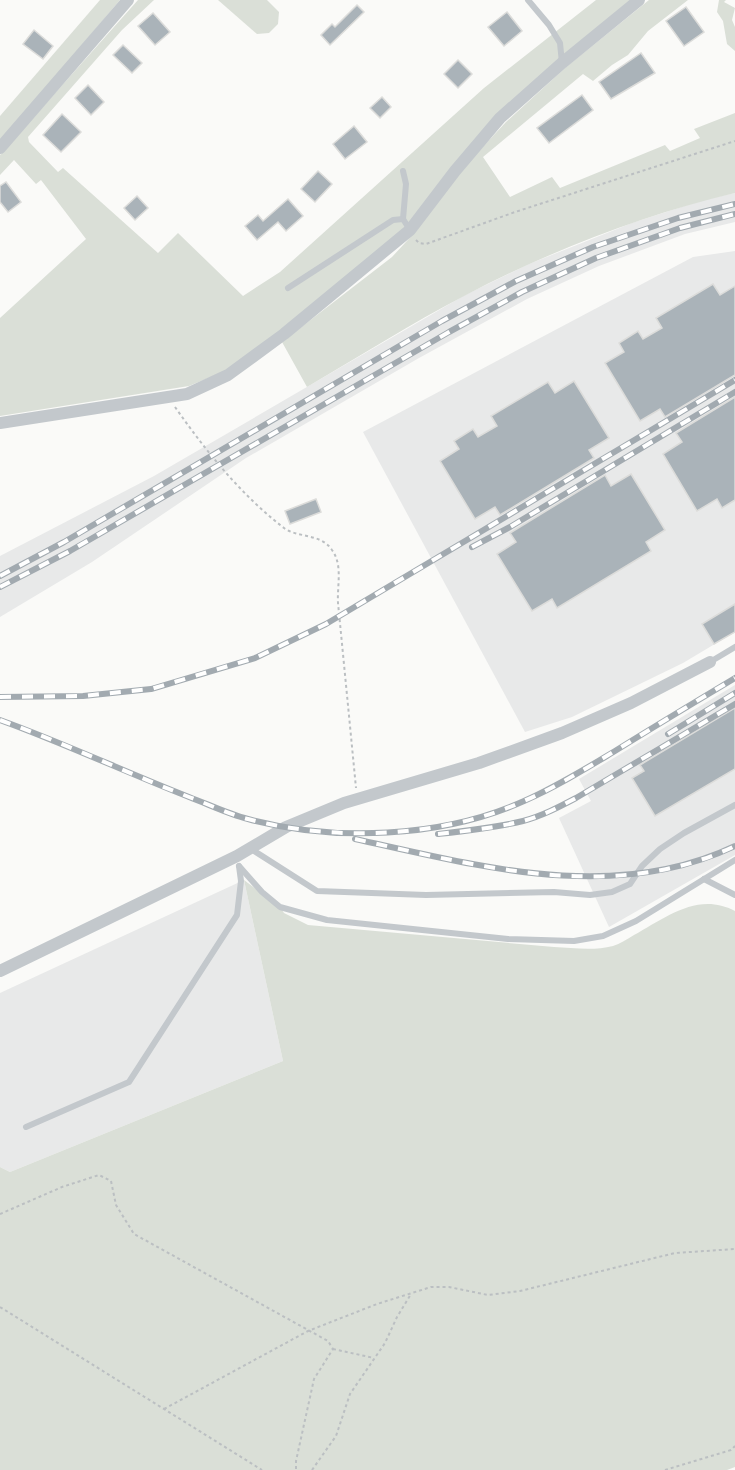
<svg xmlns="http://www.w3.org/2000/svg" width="735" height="1470" font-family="Roboto,sans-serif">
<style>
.built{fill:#e8e9e9}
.green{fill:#dadfd7}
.building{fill:#aab3b9;stroke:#dcdcda;stroke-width:1.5}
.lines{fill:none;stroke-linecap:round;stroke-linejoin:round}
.path{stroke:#bbbfc2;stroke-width:2;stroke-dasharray:3 3;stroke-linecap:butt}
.service{stroke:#c3c8cc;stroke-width:6}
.minor{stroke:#c3c8cc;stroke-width:12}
.rail-casing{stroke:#a2aab0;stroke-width:6}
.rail{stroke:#fff;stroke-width:4;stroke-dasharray:11;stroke-linecap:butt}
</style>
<rect width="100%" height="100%" fill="#fafaf8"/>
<g class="built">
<path d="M735,193v29l-50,12 -86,32 -72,33 -108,59 -173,100 -154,104 -92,55v-61l154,-80 311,-181 64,-31 103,-41 71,-23z"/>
<path d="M735,251v381l-52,31 -111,54 -47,15 -162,-300 330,-175z"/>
<path d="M735,685v170l-126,72 -50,-109 32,-17 -12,-22z"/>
<path d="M244,880l39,181 -273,111 -10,-5v-174z"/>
</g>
<g class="green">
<path d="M100,0h20l-120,142v-26z"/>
<path d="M138,0h16l-32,30 -94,107 1,5 29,30 5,-4 95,85 20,-20 65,63 37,-24 204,-184 112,-88h37l-133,115 -21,36 27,-29 59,-54 84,-68h39l-40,31 -20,24 -16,10 -19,16 -10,-7 -100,83 27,40 42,-20 8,11 105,-43 5,6 30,-13 -6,-9 41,-16v80c-90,21 -187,59 -269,102 -54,28 -106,61 -159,92l-25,-45 110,-85 26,-28 -9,-3 -90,77 -89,66 -41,17 -189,30v-98l86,-79 -45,-59 -5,4 -22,-24 -14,15v-20z"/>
<path d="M218,0h49l12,12 -1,12 -9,9 -12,1z"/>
<path d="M719,0h7l-2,2 11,6 -3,12 3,7v24l-8,-7 -4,-23 -6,-9z"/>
<path d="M244,880l36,27 4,6 24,12 246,22c19,1 40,4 59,-1 7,-2 14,-7 21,-11 31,-17 64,-44 101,-24v556l-8,3h-727v-303l10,5 273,-111z"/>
</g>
<g class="building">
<path d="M357,5l7,7 -34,33 -9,-10 11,-11 3,3z"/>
<path d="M686,7l18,25 -20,14 -18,-25z"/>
<path d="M507,12l15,19 -18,15 -16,-19z"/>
<path d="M153,13l17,19 -15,13 -17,-19z"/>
<path d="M34,30l19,16 -10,13 -20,-15z"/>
<path d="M123,45l19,18 -10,10 -19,-18z"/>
<path d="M641,53l14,20 -44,26 -12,-17z"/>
<path d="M458,60l14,14 -14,14 -14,-14z"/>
<path d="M88,85l16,17 -13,13 -16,-17z"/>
<path d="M582,95l11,15 -44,33 -12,-15z"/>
<path d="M382,97l9,10 -11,11 -10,-10z"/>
<path d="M62,114l19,18 -20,20 -18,-17z"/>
<path d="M354,126l13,16 -22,17 -12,-15z"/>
<path d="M318,171l14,13 -17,18 -14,-13z"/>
<path d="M6,182l15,20 -13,10 -8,-10v-16z"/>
<path d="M137,196l11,12 -13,12 -11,-12z"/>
<path d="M288,199l15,17 -17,15 -8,-9 -21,18 -12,-14 13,-11 5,6z"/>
<path d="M713,284l7,11 15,-9v89l-70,42 -5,-8 -20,12 -35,-58 19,-11 -5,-9 19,-12 5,8 19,-11 -6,-10z"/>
<path d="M574,381l35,57 -20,12 5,8 -94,57 -5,-8 -20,12 -35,-58 19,-12 -5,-8 19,-12 5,8 19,-11 -6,-10 57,-34 7,11z"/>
<path d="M735,397v103l-13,8 -5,-9 -20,12 -34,-57 19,-12 -6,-9z"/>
<path d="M631,474l34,56 -19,12 5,9 -94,57 -5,-9 -20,12 -35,-57 19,-12 -6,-9 95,-58 6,11z"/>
<path d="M316,499l5,13 -31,12 -5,-13z"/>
<path d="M735,604v28l-21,12 -12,-20z"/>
<path d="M735,708v61l-80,47 -23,-38 12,-7 -4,-6z"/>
</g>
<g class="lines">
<g class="path">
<path d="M416,240l3,3 7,1 89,-32 220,-71"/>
<path d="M175,407c31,44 65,87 109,121 13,10 37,5 48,22 11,15 5,35 6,53 6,61 12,123 18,185"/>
<path d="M0,1214l62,-27 37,-12 12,6 5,24 18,29 194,107 5,8 -19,30 -18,82v9"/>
<path d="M0,1307l262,163"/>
<path d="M333,1349l41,9"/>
<path d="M164,1409l144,-78 69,-27 54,-17h18l39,8 32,-4 155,-38 60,-4"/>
<path d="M312,1470l24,-34 14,-42 35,-51 12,-26 14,-23"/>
<path d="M665,1470l66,-20 4,-4"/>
</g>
<g class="service">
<path d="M528,0l21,25 11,18 2,20"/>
<path d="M403,219l3,-35 -3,-13"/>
<path d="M288,288l105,-68 10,-1 7,11"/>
<path d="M710,662l25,-15"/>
<path d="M251,849l66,42 109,4 128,-3 36,3 22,-3 18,-8 12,-18 18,-17 24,-16 51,-28"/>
<path d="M239,866l23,26 18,15 47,13 181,19 66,2 29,-5 33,-15 99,-61"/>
<path d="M704,879l31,16"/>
<path d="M26,1127l103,-45 108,-167 4,-34 -2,-15"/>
</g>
<g class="minor">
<path d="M0,148l128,-148"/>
<path d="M0,423l187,-29 41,-19 56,-41 126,-104 45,-59 45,-53 62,-55 77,-63"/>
<path d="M0,971l237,-115 49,-29 58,-24 135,-40 83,-30 69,-30 79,-41"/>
</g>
<defs>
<g id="rail">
<path d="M472,547l38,-20 225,-135"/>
<path d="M0,576l64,-34 378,-221 74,-40 77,-34 85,-29 57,-14"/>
<path d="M0,587l70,-36 379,-219 73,-40 74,-34 84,-30 55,-14"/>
<path d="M0,697l83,-1 68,-7 104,-31 71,-34 409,-244"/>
<path d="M0,720c64,23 125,52 189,77 19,7 39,17 59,22 86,23 194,19 276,-18 32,-14 61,-32 91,-50 40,-25 80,-49 120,-73"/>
<path d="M668,734l67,-41"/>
<path d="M438,834c28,-3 57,-6 85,-13 19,-5 36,-14 53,-23l159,-94"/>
<path d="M355,839c124,27 259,65 380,7"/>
</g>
</defs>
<use href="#rail" class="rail-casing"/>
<use href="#rail" class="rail"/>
</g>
</svg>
